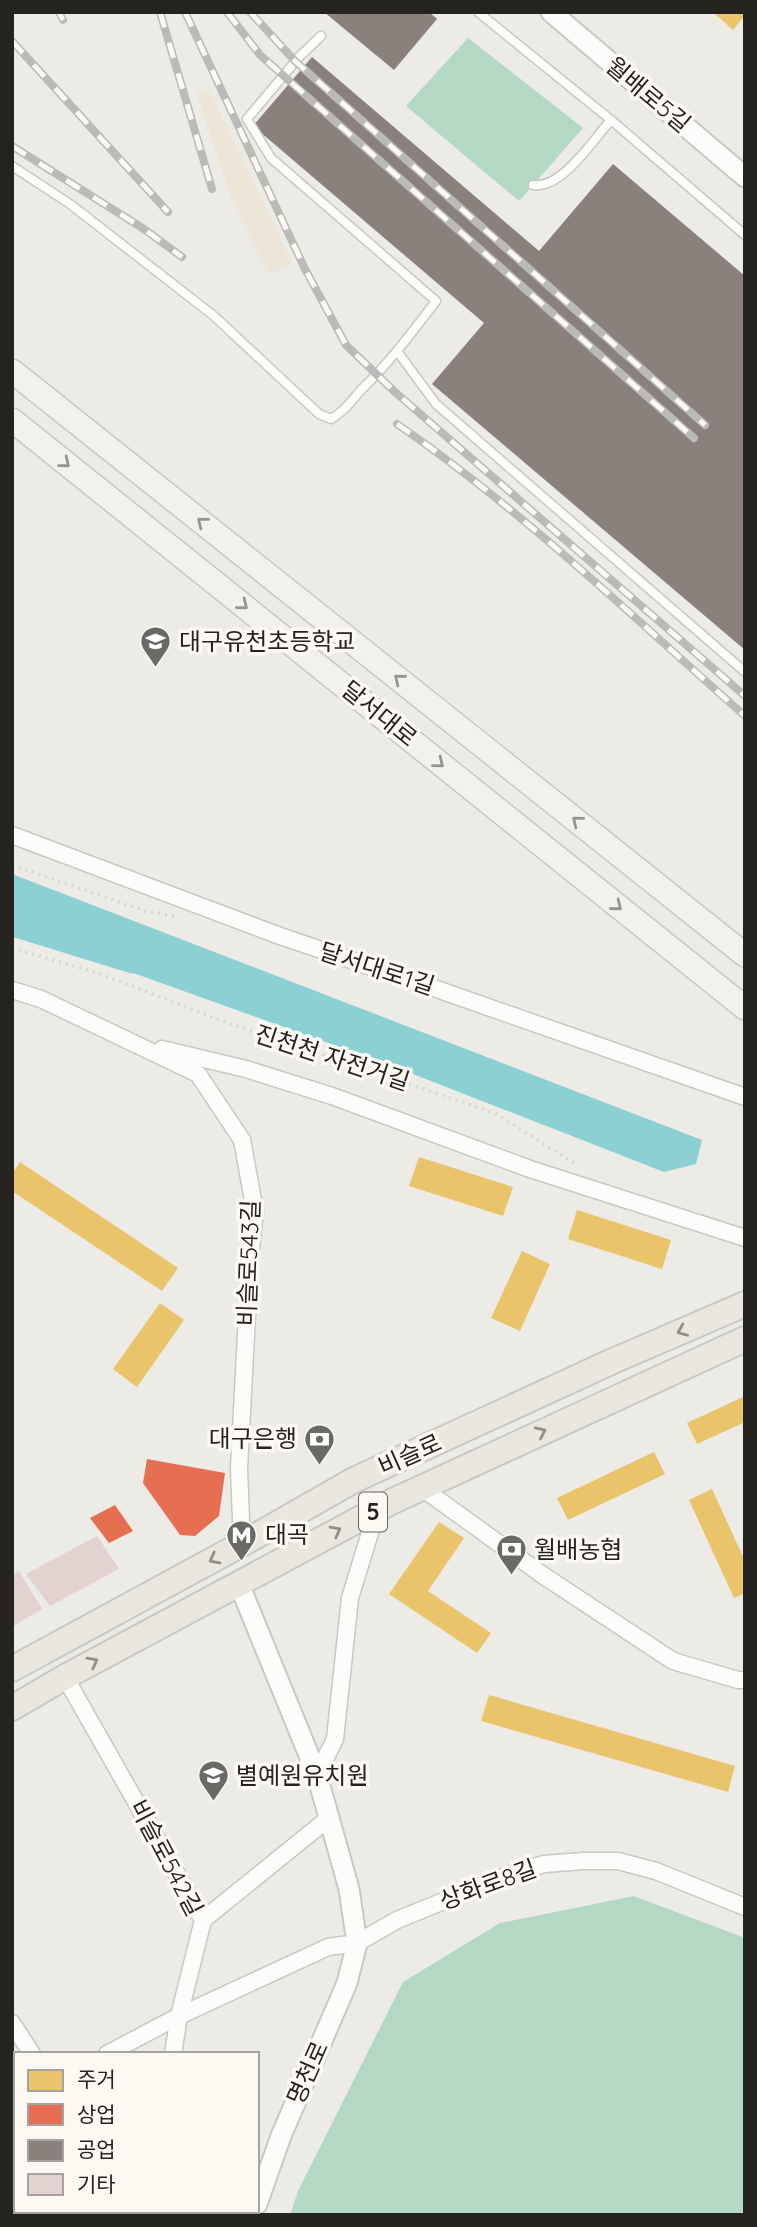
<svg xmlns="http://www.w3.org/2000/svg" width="757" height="2227" font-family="Quicksand,'Noto Sans KR',sans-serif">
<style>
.industrial{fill:#ede5d8}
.green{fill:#b3d9c5}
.water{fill:#8bd0d2}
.homes{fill:#e9c46a}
.shops{fill:#e76f51}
.industry{fill:#8a817c}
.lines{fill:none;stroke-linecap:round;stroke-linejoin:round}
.stream{stroke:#8bd0d2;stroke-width:5}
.building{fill:#e3d3d0}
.service-casing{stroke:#c8c8c4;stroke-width:11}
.minor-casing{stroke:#c8c8c4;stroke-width:19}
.tertiary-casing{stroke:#c8c8c4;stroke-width:23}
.secondary-casing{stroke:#c8c8c4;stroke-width:26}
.primary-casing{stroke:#c8c8c5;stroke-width:28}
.path{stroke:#d6d6d4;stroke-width:3.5;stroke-dasharray:2 5;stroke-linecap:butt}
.service{stroke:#fcfcfb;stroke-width:8}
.minor{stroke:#fcfcfb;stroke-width:16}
.tertiary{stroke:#fcfcfb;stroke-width:19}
.secondary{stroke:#f3f1ec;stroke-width:23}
.primary{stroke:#eae7de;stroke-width:24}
.rail-casing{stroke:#babab9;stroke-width:8}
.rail{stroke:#fbf9f1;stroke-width:5;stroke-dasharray:16;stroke-linecap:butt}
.oneway{stroke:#969490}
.oneway2{stroke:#918f88}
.labels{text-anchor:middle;stroke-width:7;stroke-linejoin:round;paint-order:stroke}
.shield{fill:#fbf9f1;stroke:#64635f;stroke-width:2}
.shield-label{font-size:23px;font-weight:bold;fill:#242320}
.street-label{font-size:24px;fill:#242320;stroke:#fbf9f1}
.poi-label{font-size:24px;fill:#242320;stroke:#fbf9f1;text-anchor:start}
</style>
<rect width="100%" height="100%" fill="#ecebe6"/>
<path class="industrial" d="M209,89l84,176 -25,9 -36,-74 -36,-108z"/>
<g class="green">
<path d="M468,38l115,90 -64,73 -113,-95z"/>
<path d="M634,1896l111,42v277h-455l8,-24 105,-209 97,-59z"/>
</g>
<path class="water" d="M12,874l690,266 -6,24 -32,8 -269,-105 -270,-97 -113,-36z"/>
<g class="homes">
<path d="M713,12h32v3l-12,15z"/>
<path d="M419,1157l94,30 -10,29 -94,-30z"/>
<path d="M20,1162l158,106 -16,23 -150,-100v-17z"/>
<path d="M577,1210l94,30 -9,29 -94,-30z"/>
<path d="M522,1251l28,13 -30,67 -29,-13z"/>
<path d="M160,1303l24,17 -47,67 -24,-18z"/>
<path d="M745,1396v26l-48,22 -10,-21z"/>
<path d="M654,1452l11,22 -97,46 -11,-22z"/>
<path d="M712,1489l33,72v32l-11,5 -45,-98z"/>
<path d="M439,1522l25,16 -36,53 63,42 -14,20 -88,-59z"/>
<path d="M489,1695l246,71 -7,26 -247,-71z"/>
</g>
<g class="shops">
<path d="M147,1459l78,14 -6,43 -24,20 -15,-1 -37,-52z"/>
<path d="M115,1505l18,26 -24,12 -19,-25z"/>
</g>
<g class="industry">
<path d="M324,12h105l8,7 -43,51z"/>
<path d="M312,57l227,194 74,-87 132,112v374l-313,-266 52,-61 -231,-197z"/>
</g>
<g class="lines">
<path class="stream" d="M12,934l120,37"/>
</g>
<g class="building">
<path d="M97,1536l22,33 -69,37 -24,-32z"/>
<path d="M19,1571l23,38 -30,18v-52z"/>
</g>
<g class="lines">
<defs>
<g id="service">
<path d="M478,12l133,108 134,115"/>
<path d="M12,166l58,38 144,112 105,98 12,5c16,-10 19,-17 31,-30 28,-27 51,-58 74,-88l-165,-143 -24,-39 52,-62 22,-21"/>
<path d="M533,185c29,4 60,-45 78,-65"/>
<path d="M397,351l39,53 309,268"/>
</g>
<g id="minor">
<path d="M12,835l268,101 145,49 320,112"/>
<path d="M12,990l29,9 157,75 44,66 13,71 -5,47 -11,210 3,76"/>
<path d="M162,1049l84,20 86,27 198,73 215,69"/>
<path d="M422,1488l119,86 132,87 65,19h7"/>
<path d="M65,1677l138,243 -24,96 -6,38"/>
<path d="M317,1775l18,-36 15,-141 27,-88"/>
<path d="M203,1920l126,-102"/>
<path d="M12,2023l20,31"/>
<path d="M107,2054l72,-38 149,-69 29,-4 40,-23 111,-45 36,-11 39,-3h35l38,10 89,36"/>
<path d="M12,2094l4,-1"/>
<path d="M26,2215v-4"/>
<path d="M149,2215l1,-4"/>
</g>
<g id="tertiary">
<path d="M551,12l194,165"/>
<path d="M239,1584l78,191 32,114 8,54 -10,40 -66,153 -24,68"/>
</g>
<g id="secondary">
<path d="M12,371l733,584"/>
<path d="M12,420l733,588"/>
</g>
<g id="primary">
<path d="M12,1669l230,-125 112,-64 259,-119 132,-57"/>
<path d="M12,1708l53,-31 328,-176 352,-162"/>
</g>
</defs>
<use href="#service" class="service-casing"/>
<use href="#minor" class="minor-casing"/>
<use href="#tertiary" class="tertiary-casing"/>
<use href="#secondary" class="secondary-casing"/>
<use href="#primary" class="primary-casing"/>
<g class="path">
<path d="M12,865l133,46 34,6"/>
<path d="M12,948l86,25 127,49 270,91 82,52"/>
</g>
<use href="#service" class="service"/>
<use href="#minor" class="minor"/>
<use href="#tertiary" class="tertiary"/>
<use href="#secondary" class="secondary"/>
<use href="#primary" class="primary"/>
<defs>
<g id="rail">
<path d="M59,12l4,8"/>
<path d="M160,12l52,177"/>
<path d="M185,12l120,257 41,76 49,47 350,304"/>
<path d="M227,12l33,43 434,383"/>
<path d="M250,12l45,49 410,364"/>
<path d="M12,41l156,171"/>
<path d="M12,146l132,83 38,28"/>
<path d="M397,424c125,86 235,192 348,292"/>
</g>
</defs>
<use href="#rail" class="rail-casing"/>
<use href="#rail" class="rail"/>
</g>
<defs><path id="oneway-chevron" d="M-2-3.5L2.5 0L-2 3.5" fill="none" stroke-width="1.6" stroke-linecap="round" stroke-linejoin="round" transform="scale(1.75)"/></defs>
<g class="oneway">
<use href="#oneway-chevron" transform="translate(65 463) rotate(39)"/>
<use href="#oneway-chevron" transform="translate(202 522) rotate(-141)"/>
<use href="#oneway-chevron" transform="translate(243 605) rotate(39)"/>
<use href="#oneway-chevron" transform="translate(399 679) rotate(-141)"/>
<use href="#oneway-chevron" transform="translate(439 763) rotate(39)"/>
<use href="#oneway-chevron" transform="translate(577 821) rotate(-141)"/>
<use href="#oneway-chevron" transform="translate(617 906) rotate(39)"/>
</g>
<g class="oneway2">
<use href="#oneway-chevron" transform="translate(682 1331) rotate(157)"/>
<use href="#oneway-chevron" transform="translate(541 1432) rotate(-25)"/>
<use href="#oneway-chevron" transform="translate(336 1531) rotate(-28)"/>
<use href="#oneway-chevron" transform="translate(214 1559) rotate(152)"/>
<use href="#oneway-chevron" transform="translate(93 1662) rotate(-28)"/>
</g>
<defs>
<symbol id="school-pin" viewBox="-11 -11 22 30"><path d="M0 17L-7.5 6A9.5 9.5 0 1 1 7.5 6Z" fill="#6a6965" stroke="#fbf9f1"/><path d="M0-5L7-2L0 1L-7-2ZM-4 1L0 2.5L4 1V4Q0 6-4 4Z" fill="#fff"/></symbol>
<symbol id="bank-pin" viewBox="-11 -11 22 30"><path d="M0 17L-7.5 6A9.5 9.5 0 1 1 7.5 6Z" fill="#6a6965" stroke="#fbf9f1"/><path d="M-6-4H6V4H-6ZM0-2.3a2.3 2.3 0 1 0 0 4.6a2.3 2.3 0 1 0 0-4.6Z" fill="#fff"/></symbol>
<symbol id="metro-pin" viewBox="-11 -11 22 30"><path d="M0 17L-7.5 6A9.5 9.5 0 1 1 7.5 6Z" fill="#6a6965" stroke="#fbf9f1"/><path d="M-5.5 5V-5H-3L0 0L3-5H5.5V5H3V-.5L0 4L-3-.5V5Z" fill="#fff"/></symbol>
</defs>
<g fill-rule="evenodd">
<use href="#school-pin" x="138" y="624" width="35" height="47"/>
<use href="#bank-pin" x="302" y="1422" width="35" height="47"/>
<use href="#metro-pin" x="224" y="1518" width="35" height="47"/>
<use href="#bank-pin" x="494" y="1532" width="35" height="47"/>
<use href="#school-pin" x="196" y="1758" width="35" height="47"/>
</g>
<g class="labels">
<rect class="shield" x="359" y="1492.5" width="28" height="39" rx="5"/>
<g class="shield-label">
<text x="373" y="1520">5</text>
</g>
<g class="street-label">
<text transform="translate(648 95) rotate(40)" y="8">월배로5길</text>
<text transform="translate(379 714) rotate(39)" y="8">달서대로</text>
<text transform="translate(377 969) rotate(18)" y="8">달서대로1길</text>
<text transform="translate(332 1058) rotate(18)" y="8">진천천 자전거길</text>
<text transform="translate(249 1263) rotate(-88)" y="8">비슬로543길</text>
<text transform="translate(410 1455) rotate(-24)" y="8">비슬로</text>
<text transform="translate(166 1858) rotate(62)" y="8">비슬로542길</text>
<text transform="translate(488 1885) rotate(-20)" y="8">상화로8길</text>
<text transform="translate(308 2073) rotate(-66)" y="8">명천로</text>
</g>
<g class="poi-label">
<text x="179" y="650">대구유천초등학교</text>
<text x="297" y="1447" text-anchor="end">대구은행</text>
<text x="265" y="1543">대곡</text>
<text x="534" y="1558">월배농협</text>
<text x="236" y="1784">별예원유치원</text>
</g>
</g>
<rect width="757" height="2227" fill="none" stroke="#242320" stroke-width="28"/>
<rect x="14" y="2052" width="245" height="161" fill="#fbf9f1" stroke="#a5a39d" stroke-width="2"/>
<rect x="28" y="2070" width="35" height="21" fill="#e9c46a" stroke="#a5a39d" stroke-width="2"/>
<text x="77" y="2087" font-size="21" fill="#242320">주거</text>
<rect x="28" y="2104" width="35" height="21" fill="#e76f51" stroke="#a5a39d" stroke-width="2"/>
<text x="77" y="2122" font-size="21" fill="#242320">상업</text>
<rect x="28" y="2140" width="35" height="21" fill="#8a817c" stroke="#a5a39d" stroke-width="2"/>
<text x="77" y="2157" font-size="21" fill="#242320">공업</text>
<rect x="28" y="2174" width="35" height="21" fill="#e3d3d0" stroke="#a5a39d" stroke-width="2"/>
<text x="77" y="2192" font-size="21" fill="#242320">기타</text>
</svg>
